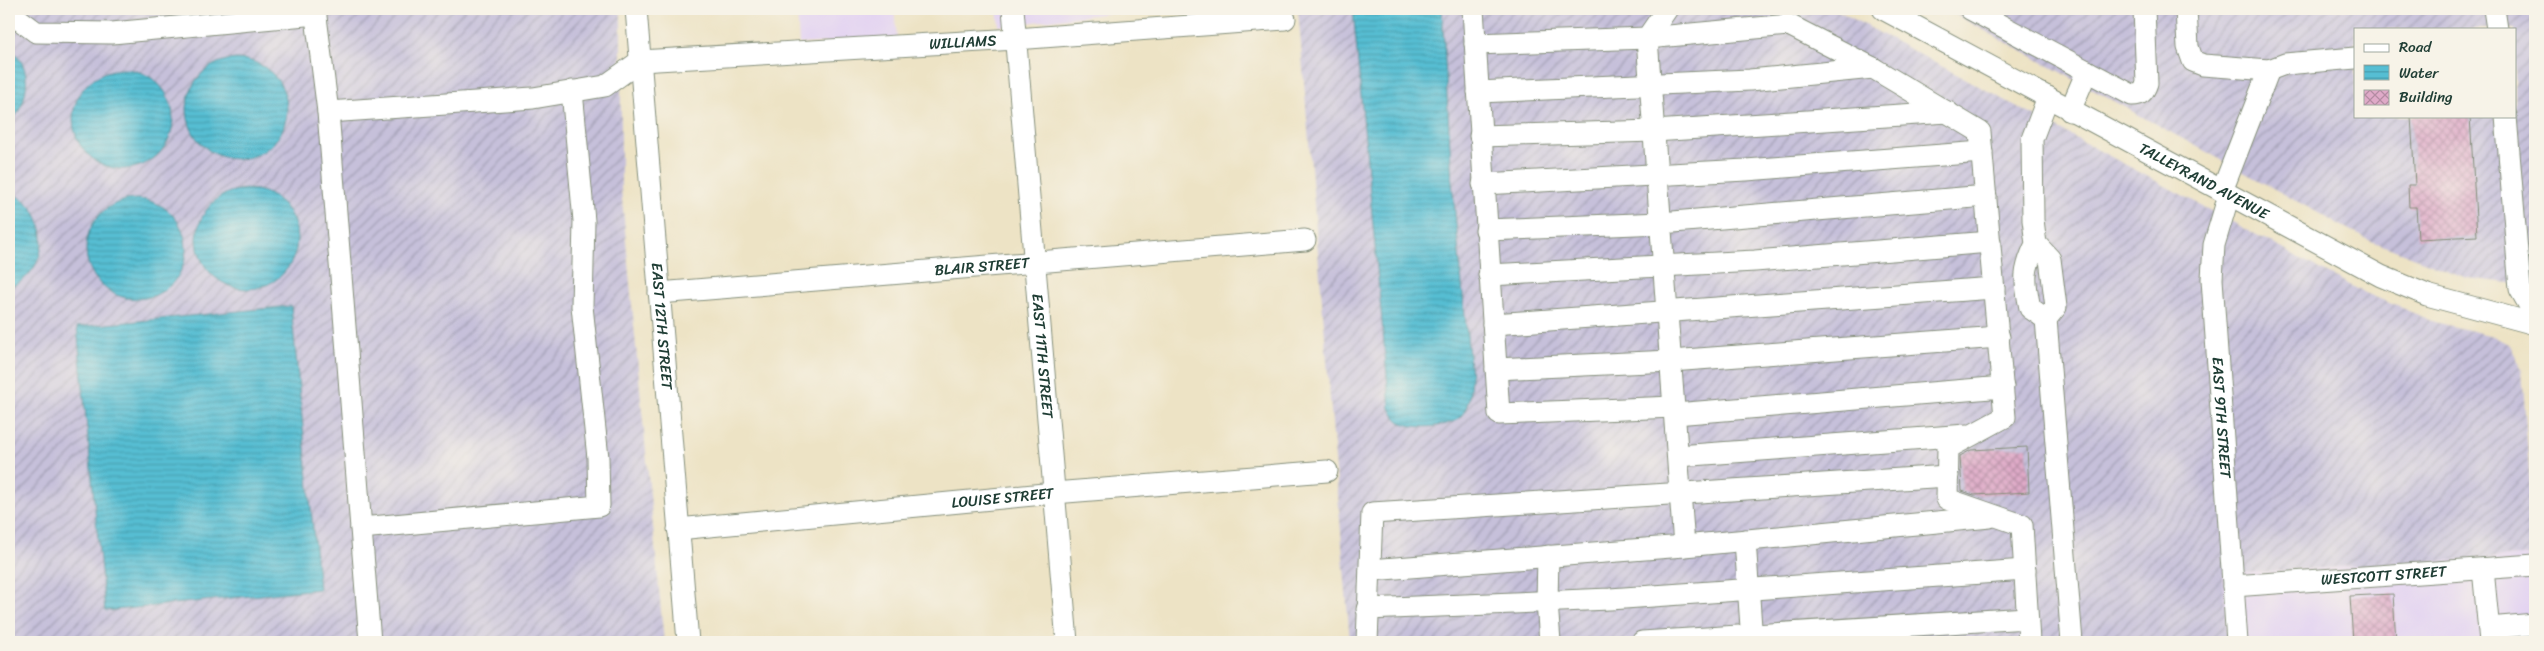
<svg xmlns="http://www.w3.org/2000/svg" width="2544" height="651" font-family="Sriracha,sans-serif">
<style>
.built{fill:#e3d3f2}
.industrial{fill:url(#industrial-furrows);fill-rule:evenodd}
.water{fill:url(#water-rules);stroke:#3a7e84}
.building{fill:url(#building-cross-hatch)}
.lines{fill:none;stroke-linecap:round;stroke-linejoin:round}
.minor-casing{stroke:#86907c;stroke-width:23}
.minor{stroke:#fff;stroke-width:21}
.labels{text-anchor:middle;stroke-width:4;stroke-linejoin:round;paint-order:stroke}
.street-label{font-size:15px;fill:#1f3d34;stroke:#f7f3e8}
</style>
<defs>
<pattern id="industrial-furrows" width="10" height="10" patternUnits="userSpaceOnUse" patternTransform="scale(1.25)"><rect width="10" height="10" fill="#c6c0da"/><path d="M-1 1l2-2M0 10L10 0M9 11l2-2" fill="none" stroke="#a09db2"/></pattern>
<pattern id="water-rules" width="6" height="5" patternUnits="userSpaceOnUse" patternTransform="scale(1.25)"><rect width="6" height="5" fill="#56bed3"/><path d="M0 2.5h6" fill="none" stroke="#479cac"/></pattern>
<pattern id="building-cross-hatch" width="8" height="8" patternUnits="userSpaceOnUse" patternTransform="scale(1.25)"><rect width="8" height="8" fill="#dfaac8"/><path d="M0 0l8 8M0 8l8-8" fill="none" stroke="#b48ca3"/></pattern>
</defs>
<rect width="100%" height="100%" fill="#f7f3e8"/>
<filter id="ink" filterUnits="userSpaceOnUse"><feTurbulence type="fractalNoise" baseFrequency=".02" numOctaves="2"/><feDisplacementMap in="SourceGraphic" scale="10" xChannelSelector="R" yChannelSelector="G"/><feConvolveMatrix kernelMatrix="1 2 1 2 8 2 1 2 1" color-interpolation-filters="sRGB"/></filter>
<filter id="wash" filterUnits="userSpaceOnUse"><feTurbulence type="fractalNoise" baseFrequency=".0096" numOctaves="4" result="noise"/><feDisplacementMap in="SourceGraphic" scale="20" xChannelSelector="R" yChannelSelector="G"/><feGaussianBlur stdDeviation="1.12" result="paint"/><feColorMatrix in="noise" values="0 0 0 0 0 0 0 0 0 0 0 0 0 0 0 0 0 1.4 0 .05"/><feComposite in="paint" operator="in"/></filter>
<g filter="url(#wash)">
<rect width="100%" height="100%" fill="#ede3c5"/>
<g class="built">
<path d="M797,9h97l3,30 -98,5z"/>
<path d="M997,9h139v1l-137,16z"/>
<path d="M2535,555v87h-308l-4,-68z"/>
</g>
<g class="industrial">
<path d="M9,9h612v179l43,454h-655z"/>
<path d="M1298,9h537l528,283 72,30 58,14 17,9 12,24 13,186 -312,19 4,68h-877z"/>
<path d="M1945,9h590v277l-68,-8 -103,-40zM2355,29h160v87h-160z"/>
</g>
<g class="water">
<path d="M1353,9h89l10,173 19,195c-1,13 -1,32 -12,41 -11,10 -49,12 -60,3 -4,-3 -7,-9 -9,-13z"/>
<path d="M9,48c27,19 19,56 0,77z"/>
<circle cx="237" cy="109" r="50"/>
<circle cx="123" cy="119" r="50"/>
<circle cx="247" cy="239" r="50"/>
<path d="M9,193c45,12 43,81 0,94z"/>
<circle cx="136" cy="249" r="50"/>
<path d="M291,306l28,283 -214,22 -28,-284z"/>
</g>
<g id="blocks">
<g class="building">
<path d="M2411,116h59l7,120 -59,3 -2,-32h-7l-1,-22h7z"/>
<path d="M2027,447l2,45 -55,3 -12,-4 -2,-35 11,-6z"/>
<path d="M2393,594l3,48h-43l-3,-46z"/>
</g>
</g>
</g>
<g filter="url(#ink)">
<use href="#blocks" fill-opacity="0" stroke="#86907c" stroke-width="1"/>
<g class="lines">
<defs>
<g id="minor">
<path d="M315,9l13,103 42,530"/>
<path id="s1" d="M636,9l52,633"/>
<path id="s2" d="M1013,9l54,633"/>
<path d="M1473,9l26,405 175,-7"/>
<path d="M1667,9l-20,29 37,508"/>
<path id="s3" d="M1883,9l498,267 46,19 108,29"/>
<path d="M1970,9l162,86c9,0 12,-3 15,-12l-3,-74"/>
<path d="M2186,9l2,38 5,14 10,4 66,5 16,-6 70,-6"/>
<path d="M2494,9l3,20"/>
<path d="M9,12l27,20 76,1 204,-19"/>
<path d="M1475,44l172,-6 142,-13 84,43 107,64 25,285 -57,31 -1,51 75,26 7,117"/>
<path d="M1478,92l272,-12 123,-12"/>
<path d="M2070,111l17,-40"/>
<path id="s4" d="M328,112l205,-14 72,-12 35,-25 376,-22 269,-20"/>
<path d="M2506,116l14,173 15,26"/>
<path d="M1480,136l174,-5 294,-19"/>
<path d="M1483,184l263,-14 236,-18"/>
<path d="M2222,191l47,-121"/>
<path id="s5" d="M2229,195l-15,50 -2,34 25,363"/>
<path d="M1486,230l175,-7 325,-27"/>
<path d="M2036,244c-13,27 -12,35 -6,64l16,11 10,-12 -6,-48 -14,-15 -3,-24 -1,-81 16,-42"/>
<path d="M1489,275l266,-14 235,-19"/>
<path id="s6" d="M659,293l646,-53"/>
<path d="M2046,319l26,323"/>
<path d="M1493,324l501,-36"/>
<path d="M1496,369l175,-8 328,-24"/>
<path d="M1675,414l328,-27"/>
<path d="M1678,456l289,-21"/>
<path d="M361,528l238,-22 -1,-48 -16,-152 2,-85 -12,-130"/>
<path id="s7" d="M678,529l376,-36 273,-22"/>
<path d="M1745,540l7,102"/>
<path d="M1548,556l-1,46 3,40"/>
<path d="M2483,569l7,73"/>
<path d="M1370,570l314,-24 306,-29"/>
<path id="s8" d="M2233,586l302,-21"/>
<path d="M1367,609l243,-10 415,-29"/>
<path d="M2489,628l46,-4"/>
<path d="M1367,642l5,-129 576,-37"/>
<path d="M1642,642l385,-24"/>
</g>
</defs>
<use href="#minor" class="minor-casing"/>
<use href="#minor" class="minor"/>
</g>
</g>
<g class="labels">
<g class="street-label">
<text dy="5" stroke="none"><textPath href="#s4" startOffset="645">WILLIAMS</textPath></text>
<text dy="5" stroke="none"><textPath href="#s3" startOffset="364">TALLEYRAND AVENUE</textPath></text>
<text dy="5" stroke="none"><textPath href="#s6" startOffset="324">BLAIR STREET</textPath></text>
<text dy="5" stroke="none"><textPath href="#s1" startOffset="318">EAST 12TH STREET</textPath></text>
<text dy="5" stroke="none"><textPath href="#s2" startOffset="348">EAST 11TH STREET</textPath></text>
<text dy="5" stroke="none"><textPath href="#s5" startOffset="225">EAST 9TH STREET</textPath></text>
<text dy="5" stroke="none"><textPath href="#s7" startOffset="326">LOUISE STREET</textPath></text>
<text dy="5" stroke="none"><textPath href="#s8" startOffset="151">WESTCOTT STREET</textPath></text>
</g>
</g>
<rect width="2544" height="651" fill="none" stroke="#f7f3e8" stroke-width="30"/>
<rect x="2354" y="28" width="162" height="90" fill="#f7f3e8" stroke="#a1aaa0"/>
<rect x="2364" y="44" width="25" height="8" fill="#ffffff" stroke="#a1aaa0"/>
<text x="2399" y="52" font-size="15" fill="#1f3d34">Road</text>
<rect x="2364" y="65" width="25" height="15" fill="url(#water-rules)" stroke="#a1aaa0"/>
<text x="2399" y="78" font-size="15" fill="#1f3d34">Water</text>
<rect x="2364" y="90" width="25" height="15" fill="url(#building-cross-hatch)" stroke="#a1aaa0"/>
<text x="2399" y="102" font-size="15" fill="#1f3d34">Building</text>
</svg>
